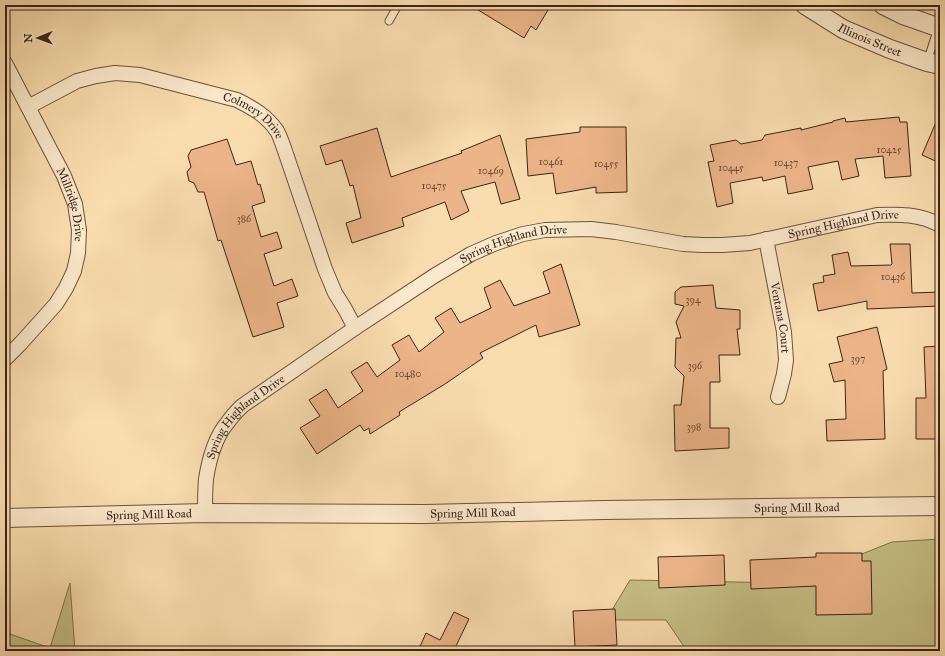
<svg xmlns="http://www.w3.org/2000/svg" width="945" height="656" font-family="'IM FELL Great Primer',serif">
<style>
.green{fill:#c6bf85;stroke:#81714f}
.building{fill:#ecb589;stroke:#3c2319}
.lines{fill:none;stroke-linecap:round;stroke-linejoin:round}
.service-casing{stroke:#6c523e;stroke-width:9}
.minor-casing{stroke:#6c523e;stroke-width:16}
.tertiary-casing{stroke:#6c523e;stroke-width:20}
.service{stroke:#fce9cb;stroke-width:7}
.minor{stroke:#fce9cb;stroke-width:14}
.tertiary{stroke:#fce9cb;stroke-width:18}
.labels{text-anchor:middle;stroke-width:4;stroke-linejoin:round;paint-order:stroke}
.number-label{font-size:10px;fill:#684835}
.street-label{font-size:12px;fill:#3c2319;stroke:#fce9cb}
</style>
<rect width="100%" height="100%" fill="#faddaf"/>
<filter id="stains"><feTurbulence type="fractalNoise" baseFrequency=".005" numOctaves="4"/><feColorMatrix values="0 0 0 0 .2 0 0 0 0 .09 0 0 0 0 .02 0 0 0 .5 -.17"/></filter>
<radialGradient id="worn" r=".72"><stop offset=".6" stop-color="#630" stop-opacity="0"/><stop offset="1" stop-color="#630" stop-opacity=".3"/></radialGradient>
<g class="green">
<path d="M940,539v112h-253l-21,-31h-60l24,-40 159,3 103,-41z"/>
<path d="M5,555h3l2,79 40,14 20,-65 5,68h-70z"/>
</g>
<g class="building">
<path d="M470,5h81l-15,25 -5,-4 -7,12z"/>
<path d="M940,113v50l-18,-8z"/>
<path d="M899,117l1,5h7l4,54 -26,2 -2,-22 -28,3 4,17 -17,4 -4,-19 -30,6 5,22 -25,5 -3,-18 -22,5 -1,-4 -32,6 3,20 -16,4 -9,-45 6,-1 -4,-16 26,-5 5,4 21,-4 3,-5 36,-7v2l32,-8v-1l12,-3 1,4z"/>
<path d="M580,127h46l1,65 -31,1v-6l-40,7 -3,-21 -25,3 -2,-37 54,-7z"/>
<path d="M377,128l14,49 71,-24 -1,-2 39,-16 20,64 -19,5 -6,-22 -34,9 8,20 -18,9 -6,-18 -43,16 2,8 -52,17 -6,-20 15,-5 -8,-33 -3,1 -8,-26 -16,5 -6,-19z"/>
<path d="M227,139l9,26 15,-4 7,24 2,-1 5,18 -13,4 9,31 16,-5 5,16 -18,6 10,32 18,-7 6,17 -21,7 7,24 -31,10 -32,-97 -3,1 -14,-49h-6l-4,-9 -5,-2 -2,-9 4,-5 -3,-11 3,-6z"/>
<path d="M890,244h20l2,49 28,-1v14l-73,3v-8l-49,10 -5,-27 11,-2 -1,-6 12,-2 -3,-19 16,-3 3,14 40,-1 1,-1z"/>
<path d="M561,264l19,61 -41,12 -3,-12 -56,28 3,5 -38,26 -46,28 1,3 -30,19 -1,-6 -5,3 -4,-6 -43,29 -17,-26 20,-12 -11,-16 17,-11 12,19 25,-17 -12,-19 16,-10 10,15 23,-17 -8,-15 17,-10 10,17 25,-20 -9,-14 16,-10 9,15 31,-15 -7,-20 16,-8 14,26 36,-13 -7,-21z"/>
<path d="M713,285l3,23 24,2v19h-3l3,26h-21l1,27h-10v46h19v20l-54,3 -1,-46h7l3,-29 -9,-9 1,-29h5l-5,-16 8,-16 -9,-2v-12l6,-5z"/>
<path d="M877,327l10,42 -4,2 2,68 -58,2 -1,-21 20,-1 -1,-39 -11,2 -5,-18 14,-3 -6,-24z"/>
<path d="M940,346v93h-24v-41h10l-2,-51z"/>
<path d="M816,553h46v8h9l1,53 -56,1v-29l-65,3 -1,-29 66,-3z"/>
<path d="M724,555l1,30 -66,3 -1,-31z"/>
<path d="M615,609l2,36 -42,2 -2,-36z"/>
<path d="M454,612l15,7 -14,29 7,3h-44l8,-18 14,7z"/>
</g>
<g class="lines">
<defs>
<g id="service">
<path d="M389,21l9,-16"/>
<path d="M927,62l11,-34"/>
</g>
<g id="minor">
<path id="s1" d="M5,63l59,113 11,28 4,26 -1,23 -4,18 -8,17 -10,16 -35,39 -16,16"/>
<path id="s2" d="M28,107l49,-26 19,-5 19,-3 25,2 97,25c16,8 30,16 40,31 3,5 5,12 7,17l41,121 10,24 10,16 10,19"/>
<path id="s3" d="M766,239l5,26 13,67 2,28 -2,14 -6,23"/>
<path id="s4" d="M205,513c0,-11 0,-23 1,-34 3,-19 9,-42 22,-57 4,-6 9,-11 14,-16l113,-78 79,-52 37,-22 25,-11 27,-9 22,-4 46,-1 25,3 67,12 19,1h20l28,-2 127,-28c22,-1 43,-1 63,10"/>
</g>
<g id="tertiary">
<path id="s5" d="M805,5l38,24 47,20 37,13 13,3"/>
<path d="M883,5l20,10 37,13"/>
<path id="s6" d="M5,518l200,-5 220,1 179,-4 336,-4"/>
</g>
</defs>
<use href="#service" class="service-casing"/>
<use href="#minor" class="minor-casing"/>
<use href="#tertiary" class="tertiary-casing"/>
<use href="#service" class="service"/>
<use href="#minor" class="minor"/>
<use href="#tertiary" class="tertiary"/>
</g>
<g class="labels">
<g class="number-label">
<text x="889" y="153">10425</text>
<text x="551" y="165">10461</text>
<text x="786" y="166">10437</text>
<text x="606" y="167">10455</text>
<text x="731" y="171">10445</text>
<text x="491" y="174">10469</text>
<text x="434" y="189">10475</text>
<text x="244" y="222">386</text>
<text x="893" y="280">10436</text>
<text x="693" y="303">394</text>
<text x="858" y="362">397</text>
<text x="695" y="369">396</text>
<text x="408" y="377">10480</text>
<text x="694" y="430">398</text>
</g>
<g class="street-label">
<text dy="4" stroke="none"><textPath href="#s5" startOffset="74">Illinois Street</textPath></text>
<text dy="4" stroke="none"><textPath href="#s2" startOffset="242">Colmery Drive</textPath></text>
<text dy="4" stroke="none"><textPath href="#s1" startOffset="157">Millridge Drive</textPath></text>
<text dy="4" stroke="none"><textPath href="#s4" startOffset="772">Spring Highland Drive</textPath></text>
<text dy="4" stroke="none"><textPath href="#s4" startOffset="436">Spring Highland Drive</textPath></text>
<text dy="4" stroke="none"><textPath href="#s3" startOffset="80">Ventana Court</textPath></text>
<text dy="4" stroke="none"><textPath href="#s4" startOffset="111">Spring Highland Drive</textPath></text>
<text dy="4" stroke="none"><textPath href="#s6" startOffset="792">Spring Mill Road</textPath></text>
<text dy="4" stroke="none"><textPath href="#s6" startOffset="468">Spring Mill Road</textPath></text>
<text dy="4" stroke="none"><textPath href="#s6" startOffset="144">Spring Mill Road</textPath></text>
</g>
</g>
<rect width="945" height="656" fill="none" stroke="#faddaf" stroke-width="20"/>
<rect x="6" y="6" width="933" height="644" fill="none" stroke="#3c2319" stroke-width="2"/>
<rect x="10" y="10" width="925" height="636" fill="none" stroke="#3c2319"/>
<g transform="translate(38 38) rotate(269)" stroke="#fce9cb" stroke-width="3" paint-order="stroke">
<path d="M0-3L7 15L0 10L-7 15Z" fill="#3c2319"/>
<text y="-6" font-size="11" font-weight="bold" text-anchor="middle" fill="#3c2319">N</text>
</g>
<rect width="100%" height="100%" filter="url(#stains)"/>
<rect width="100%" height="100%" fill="url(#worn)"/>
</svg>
